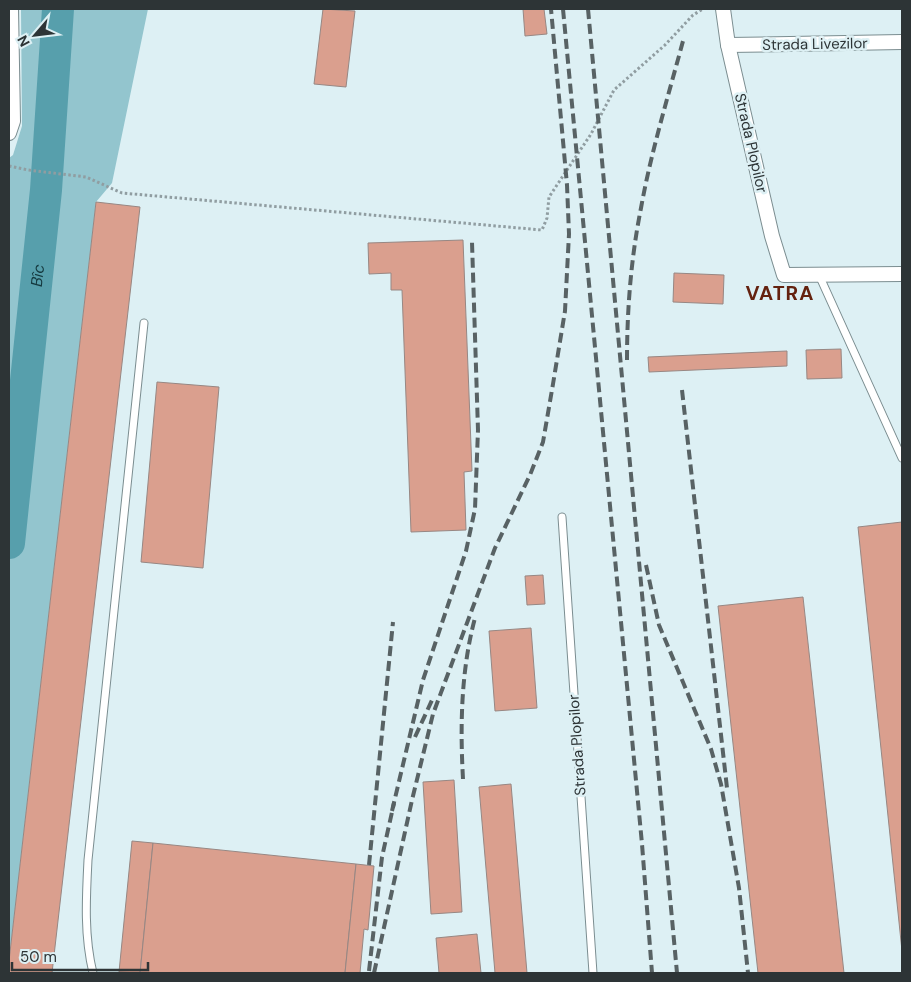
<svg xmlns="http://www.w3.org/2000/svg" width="911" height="982" font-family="'DM Sans',sans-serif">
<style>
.green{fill:#93c5ce}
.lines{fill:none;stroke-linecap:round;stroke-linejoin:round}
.river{stroke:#579fac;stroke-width:32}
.building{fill:#da9f8e;stroke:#978783}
.service-casing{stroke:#7b8d90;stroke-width:9}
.minor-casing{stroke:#7b8d90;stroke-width:16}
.path{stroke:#909da1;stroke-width:3;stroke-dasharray:2.5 2.5;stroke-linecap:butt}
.service{stroke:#fff;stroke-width:7}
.minor{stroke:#fff;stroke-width:14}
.rail{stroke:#586264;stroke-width:4;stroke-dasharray:10 5;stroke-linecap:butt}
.labels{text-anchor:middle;stroke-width:5;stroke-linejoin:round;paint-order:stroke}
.street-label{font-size:15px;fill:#2d3436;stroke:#ddf0f4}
.water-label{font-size:16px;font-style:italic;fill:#14383e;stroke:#ddf0f4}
.district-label{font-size:20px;font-weight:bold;letter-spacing:1px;fill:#64220f;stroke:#ddf0f4}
</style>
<rect width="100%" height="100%" fill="#ddf0f4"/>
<path class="green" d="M21,9h127l-36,174 -16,19 -87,759v-803l4,-3 9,-29z"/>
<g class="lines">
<path class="river" id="s1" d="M9,543l37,-353 12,-181"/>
</g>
<g class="building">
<path d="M323,9l32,2 -9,76 -32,-3z"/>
<path d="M523,9h21l3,25 -22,2z"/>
<path d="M96,202l44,5 -88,766h-43v-12z"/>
<path d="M463,240l9,231 -8,1 2,58 -55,2 -9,-242h-11v-17l-22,1 -1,-31z"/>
<path d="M674,273l50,2 -1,29 -50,-2z"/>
<path d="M841,349l1,29 -35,1 -1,-29z"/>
<path d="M787,351v15l-138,6 -1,-15z"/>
<path d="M157,382l62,5 -16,181 -62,-6z"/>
<path d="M902,522v429l-44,-424z"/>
<path d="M543,575l2,29 -18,1 -2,-29z"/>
<path d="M803,597l41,376h-86l-40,-367z"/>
<path d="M531,628l6,80 -42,3 -6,-80z"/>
<path d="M454,780l8,132 -31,2 -8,-132z"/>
<path d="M511,784l16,189h-32l-16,-186z"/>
<path d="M132,841l21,2 -13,130 -21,-1z"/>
<path d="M153,843l203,21 -11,109h-205z"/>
<path d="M356,864l18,2 -6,64 -4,-1 -4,44h-15z"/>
<path d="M477,934l4,39h-42l-3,-35z"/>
</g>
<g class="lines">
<defs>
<g id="service">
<path d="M819,275l83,183"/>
<path d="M562,517l31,456"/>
<path d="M93,973c-9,-37 -7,-74 -5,-113l56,-537"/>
</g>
<g id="minor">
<path d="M723,9l5,36 44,191 12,39 118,-1"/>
<path d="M728,45l174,-3"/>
<path d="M9,133l4,-12 -2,-112"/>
</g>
</defs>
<use href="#service" class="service-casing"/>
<use href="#minor" class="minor-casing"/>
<path class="path" d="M9,166l19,4 58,7 36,16 420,37 5,-12 2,-21 42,-63 23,-44 51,-45 28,-30 10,-6"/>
<use href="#service" class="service"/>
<use href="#minor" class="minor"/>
<g class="rail">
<path d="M563,9l79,835 10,129"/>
<path d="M588,9l89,964"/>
<path d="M627,360c0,-51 4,-102 14,-152 10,-56 27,-111 42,-167"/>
<path d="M682,390l45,398"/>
<path d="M646,565l13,60 52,124 10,35 18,104 9,85"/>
<path d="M415,737l18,-39"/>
<path d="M463,779c-3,-53 -2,-109 12,-161"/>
<path d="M392,811l31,-131 43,-129 9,-42 3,-79 -6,-188"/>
<path d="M369,865l24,-243"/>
<path d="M369,971l13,-114 12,-54"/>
<path d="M374,973l38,-173 21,-86 62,-166 35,-73 13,-33 10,-58 12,-73 4,-77 -2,-49 -16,-176"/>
</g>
</g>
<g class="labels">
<g class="street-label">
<text transform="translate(815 44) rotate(-1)" y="5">Strada Livezilor</text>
<text transform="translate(751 143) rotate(77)" y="5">Strada Plopilor</text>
<text transform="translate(577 745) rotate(-94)" y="5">Strada Plopilor</text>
</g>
<g class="water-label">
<text dy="6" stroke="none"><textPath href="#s1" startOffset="269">Bîc</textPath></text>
</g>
<g class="district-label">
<text x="780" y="300">VATRA</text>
</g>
</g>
<rect width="911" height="982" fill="none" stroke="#2d3436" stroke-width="20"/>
<g transform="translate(35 35) rotate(242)" stroke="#ddf0f4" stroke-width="4" paint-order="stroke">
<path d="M0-4L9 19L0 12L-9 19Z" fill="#2d3436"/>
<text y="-8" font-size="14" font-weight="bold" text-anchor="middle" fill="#2d3436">N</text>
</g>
<path d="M12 962v8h136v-8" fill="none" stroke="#2d3436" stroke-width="2.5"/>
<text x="20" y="962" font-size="15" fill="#2d3436" stroke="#ddf0f4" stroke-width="4" paint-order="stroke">50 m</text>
</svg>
